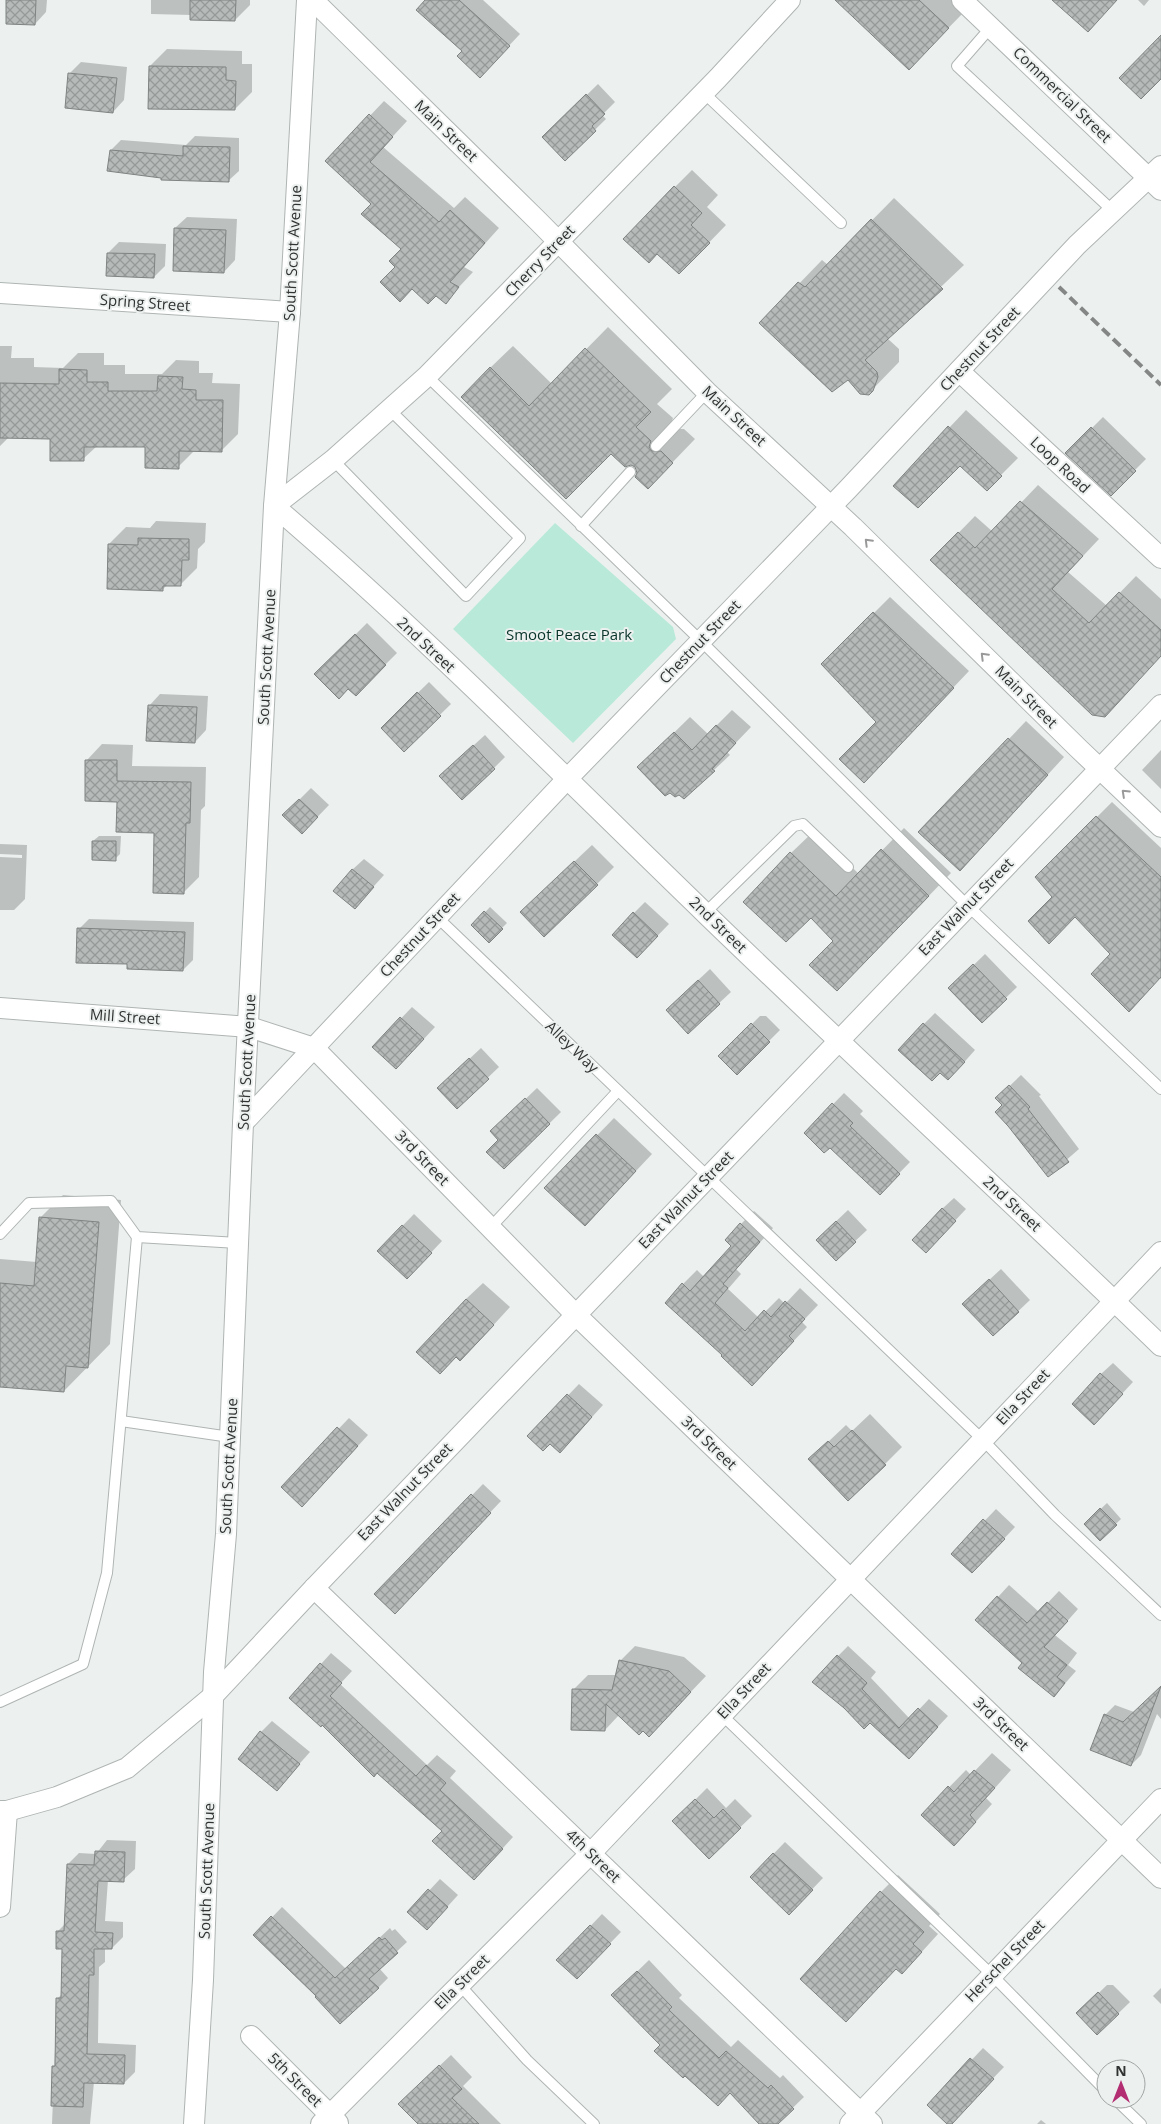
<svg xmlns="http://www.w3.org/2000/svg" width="1161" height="2124" font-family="'Open Sans',sans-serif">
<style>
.park{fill:#b9e9d9}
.shadow{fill:#0003}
.building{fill:url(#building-cross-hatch);stroke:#7f8482}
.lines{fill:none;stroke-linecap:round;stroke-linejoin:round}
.lane-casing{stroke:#afb5b3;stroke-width:12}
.street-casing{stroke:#afb5b3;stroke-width:22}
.lane{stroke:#fff;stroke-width:10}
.street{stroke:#fff;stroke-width:20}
.rail{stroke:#838685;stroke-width:4;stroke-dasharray:10 5;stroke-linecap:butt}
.oneway{stroke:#989998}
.labels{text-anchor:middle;stroke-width:4;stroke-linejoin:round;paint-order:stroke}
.street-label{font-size:15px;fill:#313332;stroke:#ecf1ef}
.park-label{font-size:15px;fill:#073329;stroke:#ecf1ef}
</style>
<defs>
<pattern id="building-cross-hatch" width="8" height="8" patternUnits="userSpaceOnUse" patternTransform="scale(1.25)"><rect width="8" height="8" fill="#b6bbb9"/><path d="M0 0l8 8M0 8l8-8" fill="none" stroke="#959997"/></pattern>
</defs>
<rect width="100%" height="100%" fill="#ecf1ef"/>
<path class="park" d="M555,523l118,104 3,12 -103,104 -120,-114z"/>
<g class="shadow">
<path d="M8,0h39l-1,12 -11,12z"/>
<path d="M151,0h99v5l-15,15 -44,-5 -40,-1z"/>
<path d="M427,0h56l37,34 -29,31 -27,-14z"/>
<path d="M837,0h117l11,11 -39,40z"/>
<path d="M1138,0h11l-5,6z"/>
<path d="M167,49l75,2v13h10v28l-17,17 -85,-43z"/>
<path d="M81,62l46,5 -3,33 -11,12 -43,-39z"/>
<path d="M598,84l17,18 -13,13 4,4 -41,40 -21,-22z"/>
<path d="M384,101l23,20 -24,26 71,61 11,-11 34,31 -35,39 9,5 -28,30 -48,-35 6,-19 -30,-44 -46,-43z"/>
<path d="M195,136l44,2v33l-11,10 -65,-5 -52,-26 10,-10 65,5z"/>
<path d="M692,170l26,25 -11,12 19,18 -30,31 -21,-69z"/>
<path d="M894,198l70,67 -77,73 12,11v13l-30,31 -108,-70 61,-63 6,5z"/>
<path d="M187,217l50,2 -2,41 -11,12 -49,-44z"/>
<path d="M119,242l47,2 -1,22 -11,11 -46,-24z"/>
<path d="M608,327l64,62 -15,15 16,14 -2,6 3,5h10l11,10 -25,26 -32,8 -2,-7 -25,-14 -45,46 -76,-130 23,-22 39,38z"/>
<path d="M0,346h12l-1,12h23v9l29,1 15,-15h26v12h21v9h37l14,-14 23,1v12h14l-1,10 28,1 -2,50 -17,17 -26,-1 -17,17 -31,-21h-50l-14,13 -32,-21 -42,-1 -9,9z"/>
<path d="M966,410l52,48 -31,31 -27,-25 -65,21z"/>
<path d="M1103,417l43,42 -35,35 -44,-41z"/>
<path d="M1038,485l61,54 -31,33 39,34 29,-30 25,23v57l-229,-96 43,-44 18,16z"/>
<path d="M156,521l50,2 -1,19 -7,7 -1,19 -17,17 -12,-1 -5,5 -54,-45 17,-17 24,1z"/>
<path d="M890,597l79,74 -90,95 -1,-44 -55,-58z"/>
<path d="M367,623l30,30 -41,41 -8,-7 -32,-13z"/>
<path d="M429,682l22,22 -47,46 -22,-22z"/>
<path d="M160,694l48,2 -2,34 -11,12 -46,-36z"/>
<path d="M732,710l19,17 -24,25 3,3 -16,15 -75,-3 51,-50 18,17z"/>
<path d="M1026,721l38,36 -104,113 -40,-38z"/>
<path d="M485,735l20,22 -11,11 -42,-3z"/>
<path d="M102,744l31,1 -1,21 74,1 -1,39 -4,4 -2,67 -16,16 -27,-61 -38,-32 -31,-40z"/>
<path d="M1161,750v39l-19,-19z"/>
<path d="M311,788l18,17 -27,28 -18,-18z"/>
<path d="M1112,802l49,46v131l-49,-25 -75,-77z"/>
<path d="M904,828l47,45 -91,94 -25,-26 -44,-88 23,-22 45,43z"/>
<path d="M99,836h22l-1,18 -5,5 -22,-18z"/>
<path d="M0,844l27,1 -2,54 -11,11h-14v-53l22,1v-3l-22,-1z"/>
<path d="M592,845l22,22 -17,17 -58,11z"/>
<path d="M364,859l20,16 -29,32 -3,-37z"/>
<path d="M645,902l24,22 -32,33 -3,-44z"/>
<path d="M490,907l17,16 -18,18 -16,-16z"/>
<path d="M89,919l105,3 -1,38 -10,10 -54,-7 -50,-34z"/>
<path d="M985,954l32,33 -35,34 -32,-33z"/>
<path d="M710,969l21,23 -43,40 -10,-33z"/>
<path d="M412,1007l23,20 -28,30 -33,-10z"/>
<path d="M935,1013l40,37 -16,18 -35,-44z"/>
<path d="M760,1016h6l14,14 -43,43 -17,-17z"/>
<path d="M481,1048l18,19 -42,40 -7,-30z"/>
<path d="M1021,1075l20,20 -2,1 40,53 -31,27 -44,-71 -7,-7z"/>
<path d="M537,1088l24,24 -57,56 -4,-28 -8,-9z"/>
<path d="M844,1093l19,18 -3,3 50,48 -30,31 -50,-47 -25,-13z"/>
<path d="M614,1118l38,36 -50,53 -56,-19z"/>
<path d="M63,1195l58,5 -11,144 -46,47 -64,-5v-127l37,3 3,-44z"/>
<path d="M954,1198l12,11 -29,31 5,-31z"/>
<path d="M848,1210l19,20 -31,29 -8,-30z"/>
<path d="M754,1211l19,17 -37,41 5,5 -13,15 31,29 20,-20 6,6 15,-16 18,17 -16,17 5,5 -41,43 -42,-15 -41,-71 14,-14 7,7 29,-31 8,-22z"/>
<path d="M414,1214l28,27 -35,37 -29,-27z"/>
<path d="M1001,1269l29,31 -37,35 -18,-42z"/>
<path d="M483,1283l27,24 -33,36 -11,-44z"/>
<path d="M1113,1363l20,19 -28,30 -4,-38z"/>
<path d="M579,1384l24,21 -32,35 -21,2 -21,-6z"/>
<path d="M870,1414l32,33 -17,17 -75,-5 36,-34 6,6z"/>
<path d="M349,1418l19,17 -55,60 -30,-8z"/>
<path d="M483,1484l18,17 -95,100 -30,-7z"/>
<path d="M1107,1503l14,16 -21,20 -15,-15z"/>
<path d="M996,1509l19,18 -32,34 -30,-7z"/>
<path d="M1009,1585l30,27 20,-21 19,18 -23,26 22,18 -9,12 8,6 -22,25 -30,-33 -47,-43z"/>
<path d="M635,1646l49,11 22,19 -42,44 -21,10 -24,-15 -14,15 -32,-40 15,-15h29l3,-14z"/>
<path d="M848,1646l28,26 -5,6 39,41 19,-20 19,17 -29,31 -49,-25 -32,-66z"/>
<path d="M331,1653l21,18 -12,13 87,81 10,-10 19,16 -6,7 63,59 -28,31 -163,-144 -1,-60z"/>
<path d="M1161,1687v32l-4,-5 -16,41 -10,10 -26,-50 10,-10 19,7z"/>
<path d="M272,1721l38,31 -33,37 -16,-57z"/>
<path d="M992,1753l19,17 -25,28 6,6 -21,23 -49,-12 44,-45 5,5z"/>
<path d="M707,1788l19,20 9,-9 17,17 -43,41 -35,-36z"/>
<path d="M107,1840l29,1 -1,28 -12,11h-15l-3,41 18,1v15l-11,11h-7v14l-6,5 -1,76 38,2 -1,27 -11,11 -30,-1 -4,42h-38l5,-125 5,-5 1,-46 -6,-16 9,-9 2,-59 11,-11 17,1z"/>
<path d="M785,1842l38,36 -23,24 -49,-25z"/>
<path d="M898,1875l42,39 -11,12 9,8 -19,21 -38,-63z"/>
<path d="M440,1879l18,16 -20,22 -29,-5z"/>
<path d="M282,1907l64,62 44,-41 2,3 3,-2 12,13 -28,26 9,10 -10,10 -60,8 -63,-61z"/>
<path d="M602,1914l19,18 -33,34 -30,-6z"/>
<path d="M649,1960l33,35 -3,3 52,49 7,-7 42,38 3,-3 21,22 -28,27h-15l-30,-32 -69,-47 -49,-50z"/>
<path d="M1107,1985h6l17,17 -33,32 -19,-21z"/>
<path d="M1161,1988v16l-8,-8z"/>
<path d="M983,2048l21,19 -55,57 -20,-19z"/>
<path d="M451,2055l21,22 -9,9 38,38h-80l-10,-31z"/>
<path d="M1041,2120l5,4h-9z"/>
</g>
<g class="building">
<path d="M6,0h30l-1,25 -29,-1z"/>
<path d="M190,0h46l-1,21 -45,-1z"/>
<path d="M425,0h34l51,46 -30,32 -23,-22 5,-5 -46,-41z"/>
<path d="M835,0h84l30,28 -40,42z"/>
<path d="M1052,0h65l-29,32z"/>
<path d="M1161,35v44l-20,20 -22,-21z"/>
<path d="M149,66l77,1v13l10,1 -1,29 -87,-1z"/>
<path d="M68,73l49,5 -4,35 -48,-5z"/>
<path d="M586,94l19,20 -13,12 4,5 -31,30 -23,-24z"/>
<path d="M369,114l24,23 -23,25 69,60 11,-12 35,33 -35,39 9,5 -13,17 -10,-8 -8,8 -16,-15 -12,13 -20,-20 15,-15 -6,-6 12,-12 -40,-35 10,-10 -46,-43z"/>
<path d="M183,146l47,1 -1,35 -68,-2v-2l-54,-7 3,-21 73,6z"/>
<path d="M674,186l28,27 -11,12 19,18 -31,31 -22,-20 -8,9 -26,-24z"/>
<path d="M871,219l72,70 -78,71 12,12 1,5 -5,14 -4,4 -9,-1 -12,-14 -16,12 -73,-69 39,-41 7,5z"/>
<path d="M174,228l52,2 -2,43 -51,-2z"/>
<path d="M107,253l48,1 -1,24 -48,-2z"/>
<path d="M585,348l66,64 -15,15 15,14 -2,6 3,4h9l12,12 -25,26 -13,-12 2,-4 -2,-6 -4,-2 -6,2 -14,-13 -45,45 -105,-102 29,-30 39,39z"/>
<path d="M59,369l28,1v12h21v9h49l1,-15 25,1 -1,12 14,1v10h27l-1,52 -43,-1v18l-34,-1v-21h-61v14h-34v-22l-50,-1v-55l59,1z"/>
<path d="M948,426l54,50 -15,15 -27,-25 -42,42 -25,-22z"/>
<path d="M1091,427l45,44 -25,25 -46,-43z"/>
<path d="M1020,501l63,55 -31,33 37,34 30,-31 42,38v26l-56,61 -13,-2 -162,-155 28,-28 17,16z"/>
<path d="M138,538l51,1v21h-7l-1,26h-18v5l-56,-2 1,-45 30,1z"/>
<path d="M873,612l81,76 -90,95 -25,-24 37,-37 -55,-58z"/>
<path d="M355,634l31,31 -30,31 -8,-7 -9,10 -25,-25z"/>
<path d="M417,692l24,24 -37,36 -23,-24z"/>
<path d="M148,705l49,2 -2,36 -49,-2z"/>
<path d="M716,725l20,18 -24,26 3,2 -31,28 -5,-4 -4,2 -5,-4 -5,3 -28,-29 37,-35 18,18z"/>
<path d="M1008,738l40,37 -88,96 -42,-39z"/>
<path d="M473,745l22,24 -33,31 -23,-24z"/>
<path d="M85,760h32v21l74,1 -1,41h-4l-2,71 -31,-1 1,-60 -38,-1 1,-30 -32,-1z"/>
<path d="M299,799l19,18 -16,17 -20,-19z"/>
<path d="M1096,816l65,61v100l-32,35 -38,-38 19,-20 -35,-37 -26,27 -21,-23 24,-24 -17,-20z"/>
<path d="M92,841h24v20l-24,-1z"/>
<path d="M881,849l48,47 -92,95 -28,-26 24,-24 -22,-23 -25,24 -43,-40 47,-50 46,44z"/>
<path d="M574,861l24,24 -54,52 -24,-25z"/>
<path d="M352,869l22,18 -19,22 -22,-18z"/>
<path d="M484,911l19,18 -14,14 -18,-18z"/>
<path d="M633,912l25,24 -21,22 -25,-23z"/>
<path d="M77,928l108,4 -2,39 -56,-2v-5l-51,-1z"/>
<path d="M973,964l34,35 -25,24 -34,-35z"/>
<path d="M698,980l22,24 -32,30 -22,-24z"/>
<path d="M400,1017l24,22 -28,30 -24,-22z"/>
<path d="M751,1023l19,19 -33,33 -19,-19z"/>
<path d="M923,1023l42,39 -17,18 -8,-7 -8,8 -34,-31z"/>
<path d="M469,1058l20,21 -32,30 -20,-21z"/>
<path d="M1009,1085l21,22 -2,2 41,53 -21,15 -40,-51 -13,-14 7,-7 -7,-7z"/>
<path d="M525,1098l25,26 -46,45 -18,-17 12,-12 -8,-9z"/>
<path d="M832,1103l21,20 -3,3 50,48 -20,21 -50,-47 -6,5 -20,-20z"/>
<path d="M596,1134l40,37 -51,55 -41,-38z"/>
<path d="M942,1208l14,13 -30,32 -14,-13z"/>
<path d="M39,1217l60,5 -11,146 -22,-2 -2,26 -64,-5v-104l34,3z"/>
<path d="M836,1221l20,21 -20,19 -20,-21z"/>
<path d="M740,1223l20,19 -37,42 5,4 -13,15 30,28 19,-21 7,7 14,-16 20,18 -16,17 5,5 -42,45 -31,-30 1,-1 -57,-52 17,-20 8,8 41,-45 -6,-6z"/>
<path d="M402,1225l30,28 -25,26 -30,-28z"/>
<path d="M989,1279l30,33 -26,24 -31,-32z"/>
<path d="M466,1299l28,26 -34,36 -4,-4 -16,17 -24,-22z"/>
<path d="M1100,1373l23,21 -29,31 -22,-21z"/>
<path d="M567,1394l25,23 -32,36 -10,-9 -7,7 -16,-15z"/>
<path d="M337,1427l21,19 -56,61 -21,-20z"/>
<path d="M852,1430l34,35 -38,36 -40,-42 20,-18 6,6z"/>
<path d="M471,1494l20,19 -96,101 -21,-20z"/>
<path d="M1100,1508l17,17 -17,16 -16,-17z"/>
<path d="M983,1519l22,20 -33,34 -21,-19z"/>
<path d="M997,1596l30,27 20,-21 21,19 -24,26 23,18 -10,12 8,6 -11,14 -36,-29 4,-5 -47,-43z"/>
<path d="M837,1655l30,28 -5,6 37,39 19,-20 20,19 -29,32 -39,-36 -6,6 -20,-21 -32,-26z"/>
<path d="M619,1660l50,11 22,21 -42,45 -6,-6 -4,4 -33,-31 -1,27 -34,-1 1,-41 40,1z"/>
<path d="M320,1663l22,20 -12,13 86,80 10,-11 20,18 -6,7 63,59 -29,31 -42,-39 10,-10 -65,-58 -3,4 -52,-52 -1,2 -32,-29z"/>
<path d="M1161,1686l-30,80 -41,-16 14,-36 19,8z"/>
<path d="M260,1731l40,33 -23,27 -39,-32z"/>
<path d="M974,1770l21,18 -25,27 6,7 -22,24 -33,-31 27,-29 6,6z"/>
<path d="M695,1799l19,19 9,-9 18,19 -32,31 -37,-38z"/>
<path d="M95,1851l30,1 -1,30 -26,-1 -3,51 18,1 -1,16h-18v26h-5l-2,79 38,1 -1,29 -40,-1 -1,24 -32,-1 1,-40h3l1,-68h5l1,-49h-6v-18h8l3,-67 27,1z"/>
<path d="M773,1853l40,37 -24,25 -39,-38z"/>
<path d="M428,1889l20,18 -21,23 -20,-18z"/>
<path d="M880,1891l44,41 -11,12 9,8 -20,22 -6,-5 -50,53 -46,-43z"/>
<path d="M271,1916l64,62 44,-41 3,3 3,-2 13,15 -29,26 10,9 -39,36 -25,-27 1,-1 -63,-61z"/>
<path d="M590,1925l21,19 -34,35 -21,-19z"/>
<path d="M637,1971l35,36 -3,3 50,48 7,-7 42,37 3,-3 23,24 -16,15h-19l-29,-31 -12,13 -33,-30 -2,2 -29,-27 6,-6 -49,-50z"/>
<path d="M1098,1992l21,22 -22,21 -21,-22z"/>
<path d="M970,2058l24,21 -42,45h-5l-20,-19z"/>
<path d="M439,2065l23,24 -10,9 27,26h-61l-20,-20z"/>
</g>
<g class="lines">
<defs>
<g id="lane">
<path d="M991,27l-34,39 156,145"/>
<path d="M704,93l137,130"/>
<path d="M427,376l274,265 267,265 193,183"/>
<path d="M656,446l51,-54"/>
<path d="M333,460l133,136 54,-58 -130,-128"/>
<path d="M581,526l49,-54"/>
<path d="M705,913l89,-87 9,-2 45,43"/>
<path d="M437,917l546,523 72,75 106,100"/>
<path d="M490,1228l128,-137"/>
<path d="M0,1234l29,-31 82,-2 26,36 101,6"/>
<path d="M121,1421l109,16"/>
<path d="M0,1702l83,-38 24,-91 30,-336"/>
<path d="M722,1715l270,260 114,116"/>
<path d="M459,1984l68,76 67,64"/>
<path d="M1115,2099l26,25"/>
</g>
<g id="street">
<path d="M313,0l225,221 169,171 146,135 226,222 82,78"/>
<path d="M790,0l-72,78 -291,298 -94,84 -59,46c151,129 290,271 433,409 150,145 304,286 454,431"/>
<path d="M962,0l199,190"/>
<path d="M0,293l290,19"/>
<path d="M959,371l202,187"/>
<path d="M0,1008l249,19 65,21 262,267 585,563"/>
<path d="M243,1123l325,-345 280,-289 229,-244 84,-79"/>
<path d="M314,1588l558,536"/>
<path d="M0,1811h7l50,-14 70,-29 86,-72 101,-108 847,-883"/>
<path d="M0,1907l7,-96"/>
<path d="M251,2036l87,87"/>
<path d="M194,2124l9,-144 11,-308 12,-138 17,-411 31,-617 16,-194 17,-312"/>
<path d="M321,2124l270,-271 570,-601"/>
<path d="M850,2124l311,-325"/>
</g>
</defs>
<use href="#lane" class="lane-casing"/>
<use href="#street" class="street-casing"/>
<use href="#lane" class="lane"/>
<use href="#street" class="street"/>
<path class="rail" d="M1059,287l102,98"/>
</g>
<defs><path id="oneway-chevron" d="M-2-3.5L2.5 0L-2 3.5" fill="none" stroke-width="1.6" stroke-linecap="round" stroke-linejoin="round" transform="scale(1.25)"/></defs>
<g class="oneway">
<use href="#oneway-chevron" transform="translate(868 542) rotate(-135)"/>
<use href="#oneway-chevron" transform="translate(984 656) rotate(-135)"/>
<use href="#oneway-chevron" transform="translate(1125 793) rotate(-137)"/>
</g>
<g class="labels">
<g class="street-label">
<text transform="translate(1062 95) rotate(44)" y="5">Commercial Street</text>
<text transform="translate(446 131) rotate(44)" y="5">Main Street</text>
<text transform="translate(293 253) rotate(-87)" y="5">South Scott Avenue</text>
<text transform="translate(540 261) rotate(-46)" y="5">Cherry Street</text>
<text transform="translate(145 303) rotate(4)" y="5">Spring Street</text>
<text transform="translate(980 349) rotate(-47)" y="5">Chestnut Street</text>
<text transform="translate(734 416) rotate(43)" y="5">Main Street</text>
<text transform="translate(1060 465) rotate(43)" y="5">Loop Road</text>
<text transform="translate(700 642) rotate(-46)" y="5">Chestnut Street</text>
<text transform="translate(426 645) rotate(43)" y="5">2nd Street</text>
<text transform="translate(267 657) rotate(-87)" y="5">South Scott Avenue</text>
<text transform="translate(1026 697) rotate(45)" y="5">Main Street</text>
<text transform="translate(966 907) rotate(-46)" y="5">East Walnut Street</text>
<text transform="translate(718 925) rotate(44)" y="5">2nd Street</text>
<text transform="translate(420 935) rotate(-47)" y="5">Chestnut Street</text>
<text transform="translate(125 1017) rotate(4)" y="5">Mill Street</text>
<text transform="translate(572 1047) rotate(44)" y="5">Alley Way</text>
<text transform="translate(247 1062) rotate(-87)" y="5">South Scott Avenue</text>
<text transform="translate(422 1158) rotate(46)" y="5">3rd Street</text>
<text transform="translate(686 1200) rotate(-46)" y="5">East Walnut Street</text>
<text transform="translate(1012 1204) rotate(43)" y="5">2nd Street</text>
<text transform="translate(1023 1397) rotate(-47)" y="5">Ella Street</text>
<text transform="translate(709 1443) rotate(44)" y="5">3rd Street</text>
<text transform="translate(229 1466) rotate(-87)" y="5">South Scott Avenue</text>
<text transform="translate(405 1492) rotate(-46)" y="5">East Walnut Street</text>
<text transform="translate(744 1691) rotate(-47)" y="5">Ella Street</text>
<text transform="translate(1001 1724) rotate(44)" y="5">3rd Street</text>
<text transform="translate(593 1856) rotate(44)" y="5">4th Street</text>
<text transform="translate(207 1871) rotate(-88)" y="5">South Scott Avenue</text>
<text transform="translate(1005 1961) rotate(-46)" y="5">Herschel Street</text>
<text transform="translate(462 1982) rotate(-45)" y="5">Ella Street</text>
<text transform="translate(295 2080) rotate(45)" y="5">5th Street</text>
</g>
<g class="park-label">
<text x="569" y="640">Smoot Peace Park</text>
</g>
</g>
<g transform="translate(1121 2084)"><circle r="24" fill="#ecf1ef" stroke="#a1a5a3"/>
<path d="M0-4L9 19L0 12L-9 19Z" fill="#b32d72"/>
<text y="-8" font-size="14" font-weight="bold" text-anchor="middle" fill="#313332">N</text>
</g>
</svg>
